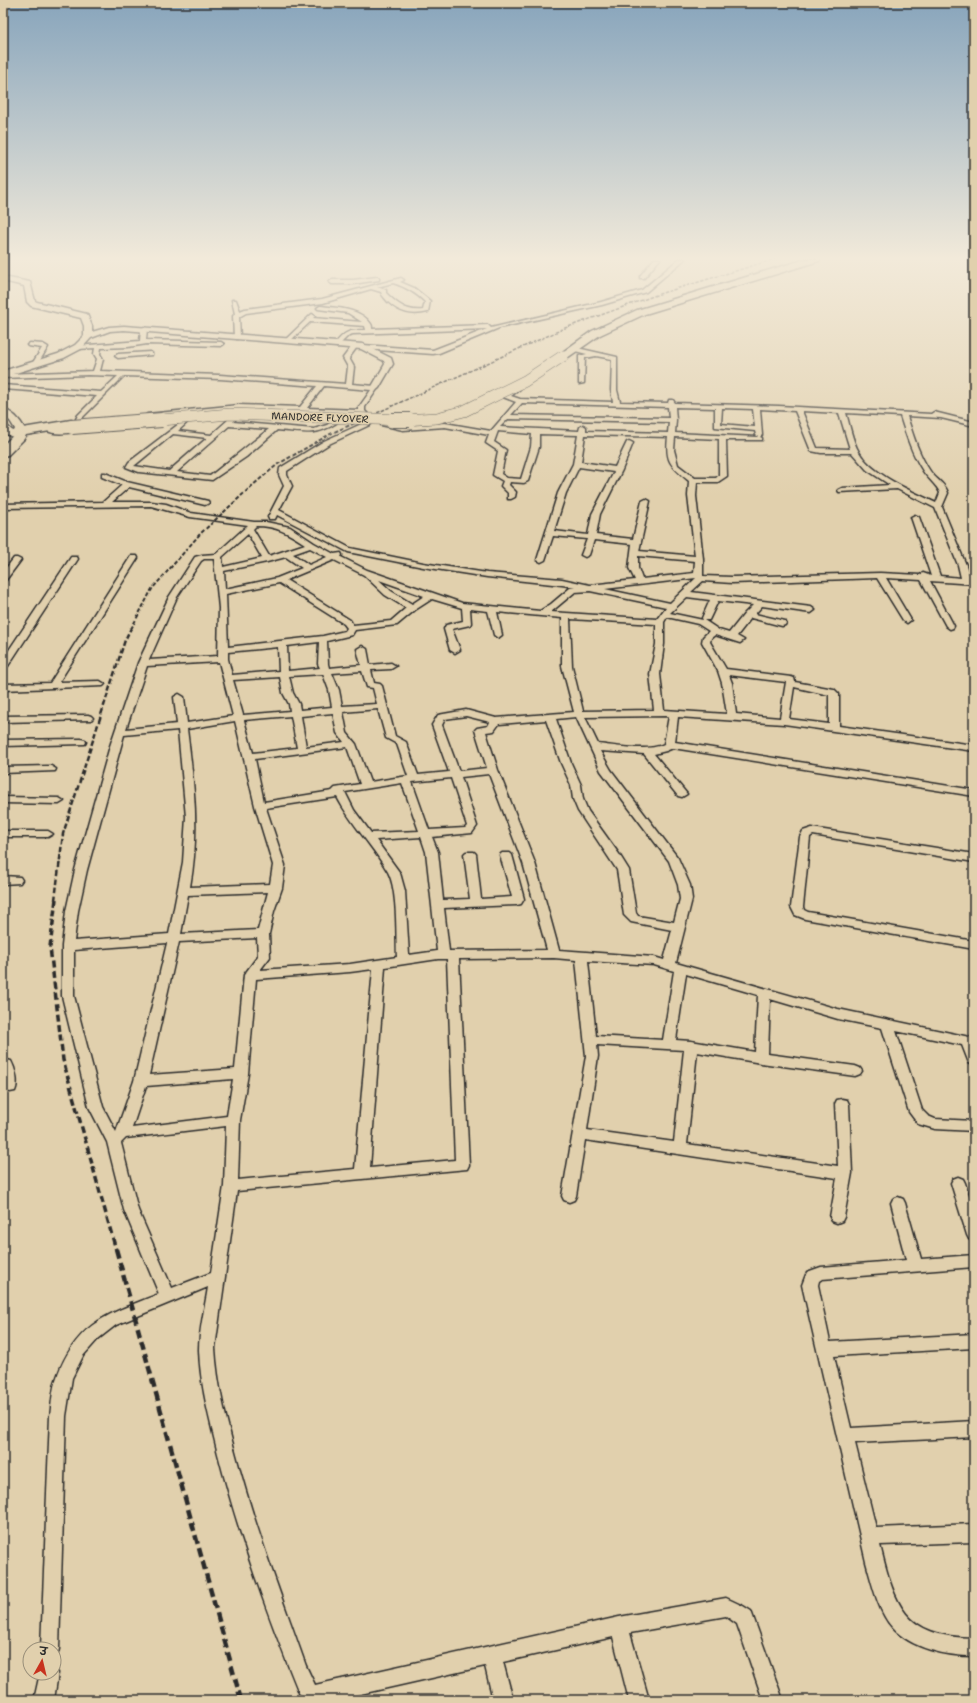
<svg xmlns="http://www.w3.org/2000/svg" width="977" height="1703" font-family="'Shantell Sans','Playpen Sans Deva',sans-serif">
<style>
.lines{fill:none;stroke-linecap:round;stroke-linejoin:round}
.street-casing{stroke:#2b2b2b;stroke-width:3}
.secondary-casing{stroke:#2b2b2b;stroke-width:3}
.highway-casing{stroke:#2b2b2b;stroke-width:3}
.street{fill:#e1d0ad;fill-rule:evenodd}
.secondary{fill:#e1d0ad;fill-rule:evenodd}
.highway{fill:#e1d0ad;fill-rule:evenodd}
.rail-far4{stroke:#2b2b2b;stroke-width:1.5;stroke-dasharray:3.5 1.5;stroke-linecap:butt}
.rail-far3{stroke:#2b2b2b;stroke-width:2;stroke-dasharray:4 2;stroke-linecap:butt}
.rail-far2{stroke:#2b2b2b;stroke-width:2.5;stroke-dasharray:5.5 2.5;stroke-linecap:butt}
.rail-far1{stroke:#2b2b2b;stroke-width:3.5;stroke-dasharray:7 3.5;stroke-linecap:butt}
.rail{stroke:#2b2b2b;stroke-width:4.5;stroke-dasharray:9 4.5;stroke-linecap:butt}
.highway-bridge-far1-casing{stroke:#2b2b2b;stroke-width:12;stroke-linecap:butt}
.highway-bridge-casing{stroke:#2b2b2b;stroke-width:16;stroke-linecap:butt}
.highway-bridge-far1{stroke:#e1d0ad;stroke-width:11}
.highway-bridge{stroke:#e1d0ad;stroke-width:14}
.labels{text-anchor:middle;stroke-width:3;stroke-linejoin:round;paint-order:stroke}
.far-street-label{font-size:10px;fill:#2b2b2b;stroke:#e1d0ad}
</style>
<rect width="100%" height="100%" fill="#e1d0ad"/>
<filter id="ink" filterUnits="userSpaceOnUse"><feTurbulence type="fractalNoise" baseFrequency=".025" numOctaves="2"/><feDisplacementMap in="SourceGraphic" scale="8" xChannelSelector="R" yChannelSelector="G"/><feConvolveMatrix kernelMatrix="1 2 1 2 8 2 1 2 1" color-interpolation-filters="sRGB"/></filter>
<g filter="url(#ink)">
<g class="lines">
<defs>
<g id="street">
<path d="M654,259h6l-16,19h-4v-2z"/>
<path d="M679,259h6l-39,33 -44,13 -103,23 -60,25 -6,1 -70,-5 -3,-2 3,-2 70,5 54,-21 -134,5 -4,1 -12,12 -3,-2c11,-14 15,-15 32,-15l-1,-4 -55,-4 -21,20 -5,-1 28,-27 3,2 -2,2 49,4 -14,-9 -30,-4 -1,-1 3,-2c16,2 41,2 51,18 1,1 1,4 1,5l116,-4 3,3 110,-26 41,-12z"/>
<path d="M377,277l2,1v2l-26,4h-21l-3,-2 3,-2h21z"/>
<path d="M401,278l3,2 -4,2 14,6 16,13 -2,11c-16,4 -28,1 -40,-10 -3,-4 -6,-6 -7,-10l-10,-3 -48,14 -77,10 -7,4 1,20 -3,2 -3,-2 -1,-21 2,-2 -3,-14h4l4,11 5,-2 77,-10zM393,283c13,4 23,10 32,19l-2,8c-16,2 -26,-6 -37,-17v-3l-9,-3z"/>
<path d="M144,327l3,2 -1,11 75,2 3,2 -3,2 -74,-2 -19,3 -27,1 -1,6 3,5 -3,12 120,4 126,9 2,-17 -5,-9 9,-12h4l1,1 -8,11 5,9 -2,17 23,2 3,2 -13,19v4l11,11 -47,22 -42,27v4l5,11 -13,24 71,38 73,15 64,10 75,6 28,6 45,-5 -6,-12 3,-24 -38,-4 -5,15 -4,2 -4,-2 6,-16 -34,-3 -8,24 -4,2 -4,-2 21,-67 15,-29 5,-29 -39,-1v13l-11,34 -4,2 -14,-1 -1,3 7,7 -1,5 -4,2h-3v-6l-7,-7 2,-5 -10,-6 5,-24 -12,-8 3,-8 -44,-8 -42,3 -22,-5v-2l22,3 42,-3 46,8 25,-29 -13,-5 14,-10 3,2 -9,7 9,3 93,3 -2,-12 1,-31 -16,-3 -11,2 -1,25 -5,1v-28l8,-2 -16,-4v-2l2,-1 44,10v33l3,12 48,1 1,-3h4l2,3 104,3 152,8 3,-2 40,10v4l-33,-8 -34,-2c6,19 12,39 23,55 6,9 15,12 18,22l-6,14 24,58 4,13h4v6l-44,-3 24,45 -1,2 -3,1 -4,-3 -25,-46 -35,-2 25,42 -4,3 -4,-3 -26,-42 -145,5 -29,-2 -12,11 120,15 4,3 -4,3 -49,-7 -7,8 30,7 1,2 -1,2 -3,1 -31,-8 -14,18 7,4 -4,3 -25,-8 -4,3 -1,4 16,27 65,8 3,1 1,4 39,7 5,5v32l135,19v6l-190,-27 -106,-7 -3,25 299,48v6l-301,-48 -7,3 -12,3 33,40 -5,3 -4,-1 -34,-42 -44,-3 11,19 67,88 12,27 2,14 -16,64 162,46 136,29v27l-5,-2 -7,-18 -66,-14 26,79 6,6 7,3 39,2v10l-39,-2 -17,-5 -9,-12 -27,-84 -44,-9 -68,-20 -2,55 87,12 5,2 2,3 -2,3 -5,2 -94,-13 -64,-11 -10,92 151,22 -3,-62 2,-4 5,-1 5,1 2,4 3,69 -8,44 -2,4 -5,2 -5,-2 -2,-4 7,-39 -252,-38 -9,56 -2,4 -5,2 -5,-2 -2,-4 24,-140 -10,-96 -22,-2 -95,1 10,206 -2,4 -230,22 -22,157c2,36 11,70 20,104 19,73 46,143 71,214l9,19 304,-68 107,-19 17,8 8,5 32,89h-20l-26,-76 -11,-8 -96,17 19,67h-20l-16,-63 -110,25 10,38h-20l-8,-34 -151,34h-32c-32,-78 -63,-164 -84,-246 -8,-34 -18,-69 -19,-104 0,-19 6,-43 9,-63l-92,38 -18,14 -15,17 -11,22 -6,38 -7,233 -2,7 -3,1v-8h-13l9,-233c2,-13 2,-27 7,-39 20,-55 52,-63 102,-83l-35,-84 -17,-68 -18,-35 -27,-111v-50l4,-35 9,-41 35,-124 28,-83 31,-66 26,-40 7,-2 14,-1 32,-29 -58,-8 -39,-11 -148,2v-4l100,-2 19,-17 -20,-8v-4h3l22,9 81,19 1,2 -4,2 -76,-18 -17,15h39l15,2 25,9 63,9h12l24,5 24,16 20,11 7,-1 1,2 -1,2 26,13 95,33 78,8 11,-7 19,-16 5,-1 -13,-2 -75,-8 -64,-10 -75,-15 -71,-37 -2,4h-6l-1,-2 16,-31 -5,-11 1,-7 44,-27 44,-20 -8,-7 -13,-1 1,2 -1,1c-29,21 -36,17 -70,14l-31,27 -34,23 -73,-8 -13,-5 3,-5 59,-45 2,1v2l-12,11 33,4 18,-16 -7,-2v-2l15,1 1,1 -5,5 81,7 13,-4 17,-12 -105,-4 -90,8 -3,-2 1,-1 92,-9 61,2 17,-21 -97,-7 -96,-3 -41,41 -4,7 -2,1 -3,-2 4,-8 19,-19 -94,-7v-4l98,7 17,-16 -30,-1 -85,3v-4l90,-3 4,-12 -3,-5 1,-6 -17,1 -3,-2 1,-1 64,-5 1,-12zM324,386l47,4 -12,17v3l-52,-2zM522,403l146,4 1,11 -158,-3zM675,407l40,1v19l40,4 1,4 2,2 -83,-4 1,-13zM722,408l31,1 2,18 -34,-3zM760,409l35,2 16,40 10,2h31l15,17 23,15 -48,3 -4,2 1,2 58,-3 38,19 23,57 3,13 -21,-2 -21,-59 -4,-2 -4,2 20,59 -8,-3 -3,2 -40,-2 -148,4 -29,-1v-17l-7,-63 1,-14h21l9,-6 -1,-36h36v-2l-2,-1 2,-2zM802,411l37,2 11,36 -33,-1zM846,413l54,3c6,19 12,38 23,55 5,8 14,14 17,22l-4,10c-24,-12 -64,-28 -77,-51 -7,-12 -9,-26 -13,-39zM508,419l161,3 -1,11 -82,-2v-4l-3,-2 -3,2 -1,4 -79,-4zM229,426l40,3 -59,47 -33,-4zM498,431l34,3 -1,13 -10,32 -14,-1 -6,-4 5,-24 -12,-8zM173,434l34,4 -38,33 -35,-5zM585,435l83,2c-3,25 3,29 21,44l-1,15 7,60 -56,-5 11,-50 -4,-2 -4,2 -9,38 -37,-4 4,-21 22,-44 11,-27 -4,-2 -2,1 -12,25 -34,-5zM675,437l44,2v36l-3,3h-21l-17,-13 -4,-15zM579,467l35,5 -22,42 -4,21 -34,-4 12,-38zM256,526c21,0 32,7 49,18l-36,12 -16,-27zM248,534l14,24 -39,9 -1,-10zM310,548l17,9 -18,8 -16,-11zM638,556l57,5 -1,12 -52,6 -4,-11zM286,557l16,11 -25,10 -52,11 -1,-18 43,-9zM204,559h10l5,49 -1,48 -69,4 28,-63 24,-36zM334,560l30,15 21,20 21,13 -15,13 -38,4 -3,-5 -64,-40zM696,578l-26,25 -65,-14zM379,580l45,16 -12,8 -21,-13zM279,583l65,41 3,4 -2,3 -22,5 -95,11 -2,-53zM590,591l76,16 -9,12 -106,-7 24,-20zM687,597l23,3 -8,18 1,2 -33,-7zM432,599l30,9 1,13 -17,4 -2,4 6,21 5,3 5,-3 -8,-21 18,-4 1,-2 -1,-14 18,2 6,24 4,3 4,-3 -5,-23 65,6v48l12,46 -78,6 -30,-8 -28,5 -6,10 17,47 -31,3 -12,-33 -11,-6 -13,-50 -2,-2 -6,-1 -3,-13 20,-1 5,-3 -5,-3 -21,2 -3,-16 -5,-3 -5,3 4,16 -32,3 -1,-4 -1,-23 25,-6 3,-5 42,-5 18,-15zM718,601l35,4 -8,8 -16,20 -10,-3 -15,-10h5zM667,617l31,7 11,7 -6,6 -1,5 16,29 4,12 5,31 -63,-4 -4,-36 4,-30v-22zM570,619l86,5v20l-6,30 4,36 -71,1 -11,-45zM319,642l-1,22 2,4 -32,3 -1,-25zM278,647l1,24 -47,4 -4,-16v-7zM219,662l14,54 -46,7 -3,-26 -5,-3 -5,3 3,27 -51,5 21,-63zM362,671l5,16 6,1 4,16 -35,2 -3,-16 -7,-17zM323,674l6,16 3,17 -32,3 -1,-6 -6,-11 -4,-17zM729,675l57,7 -6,36 -44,-4 -4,-31zM280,677l3,16 6,11 1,7 -47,4 -10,-35zM794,687l35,8v29l-40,-5zM378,709l8,29 11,6 11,32 -38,6 -14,-38 -9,-11 -4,-21zM333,713l4,20 7,9 -38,5 -5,-31zM291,716l6,32 -44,5 -9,-33zM466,716l24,6 -2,4 -11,2 -2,2 12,38 -28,3 -17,-46 3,-6zM669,716l-5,28c-16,8 -48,2 -66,0l-13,-27zM576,717l25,54 68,90 9,24 2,14 -6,23 -36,-6 -2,-3 -7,-43 -10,-16 -31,-43 -5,-12 -2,-14 -10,-22 -15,-44zM546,720l15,43 10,22 2,14 5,12 39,59 7,45 7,7 41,8 -8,30 -10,-3 -95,-7 -24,-87 -37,-93 -12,-38 8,-1 5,-7zM235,721l20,85 18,59 -3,19 -80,3c10,-55 4,-103 -3,-158zM178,730l8,87 -3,45 -14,72 -95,7 4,-30 9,-41 37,-135zM347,747l13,37 -25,4 -3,3 -68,11 -9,-43zM489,774l34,89 24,87 -98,1 -5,-43 73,-3 4,-1 3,-5 -12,-44 -2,-2h-8l-2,2 12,42 -31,2 -5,-45 -2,-2h-8l-2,2 6,45 -27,1 -5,-48 -6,-15 40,-4 5,-7 -16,-49zM451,778l16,48 -2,2 -36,2 -17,-48zM402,783l17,48 -48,2 -17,-23 -9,-18zM337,797c14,27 36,49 51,75 10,18 8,64 9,85l-47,7 -90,6 10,-13 -1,-23 5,-23 8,-23 3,-23 -19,-57zM421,837l5,15 11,99 -28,4 -4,-64 -5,-18 -24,-33zM268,892l-10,38 -77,4 7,-39zM257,938l1,18 -14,19 -9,94 -86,6 30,-133zM167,943l-33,138 -18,51 -13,-25 -29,-111v-46zM438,959h9l8,201 -85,8 15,-201zM588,961l66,4 20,6 -11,69 -67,-4zM373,969l-18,200 -117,11 2,-60 8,-46 8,-95 94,-7zM686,974l72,21 -3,57 -64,-11 -15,-1zM597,1045l87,5 -10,92 -87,-12 11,-74zM233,1079l-6,37 -95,12 14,-42zM226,1126l-2,60 -13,87 -39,15 -34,-78 -17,-67 5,-5z"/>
<path d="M30,343l13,1 5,3 -11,18 -5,-1 10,-16 -14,-2 -1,-1z"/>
<path d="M150,352l2,1v2l-34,3 -3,-2 3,-2z"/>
<path d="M80,427l2,1v2c-10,3 -28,6 -36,0 4,-3 26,-2 34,-3z"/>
<path d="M131,556h6l1,2 -79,124 41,-1 5,3 -2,2 -100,4v-6l47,-1z"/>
<path d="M71,557h6l1,2 -70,107 -5,3v-10z"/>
<path d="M14,558h3l4,2 -15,20 -3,1v-9z"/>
<path d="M88,715l3,1 2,2 -2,2 -88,2v-6z"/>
<path d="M81,739l4,1 1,2 -1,2 -82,2v-6z"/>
<path d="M51,766l5,3 -1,2 -52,2v-6z"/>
<path d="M3,797l56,1 5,3 -5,3 -56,-1z"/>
<path d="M812,828l162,26v8l-161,-27 -3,2 -7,70 1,3 4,2 166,29v8l-169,-30 -10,-4 -4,-8 9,-70 3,-6z"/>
<path d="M3,831h45l5,3 -5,3h-45z"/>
<path d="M3,876l17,1 2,3 -2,3 -17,1z"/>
<path d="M3,1059l8,2c4,7 8,22 4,30l-5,1 -5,-1 -2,-4z"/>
<path d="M958,1177l5,2 2,4 9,28v30l-5,-2 -2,-4 -16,-52 2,-4z"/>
<path d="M898,1197l5,2 2,4 16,56 53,-4v12l-152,12 -3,2 -1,4 12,57 144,-8v14l-140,8 17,72 123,-7v16l-119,6 21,85 98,-4v18l-94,3c15,60 23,92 94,93v18c-27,0 -63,-7 -82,-29 -14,-16 -20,-44 -26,-65l-64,-277 5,-13 14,-5 85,-7 -15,-57 2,-4z"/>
<path d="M54,1666l4,7 -4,27h-20l6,-27h14z"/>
</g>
<g id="secondary">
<path d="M3,277l27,5 5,19 2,1 50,12 5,12v6l17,-5 15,-1 239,18 28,14 2,6 -14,24 -4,3 -4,-3 14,-24 -1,-3 -23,-12 -237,-19 -14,1 -19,7 -10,11 -17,9 -61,19v-6l55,-17 17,-9 9,-9v-10l-3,-8 -50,-12 -4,-4 -3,-16 -21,-5z"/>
<path d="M3,409c10,3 17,11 22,20l-3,5 -9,3 -10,-4v-9c5,1 7,6 11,7l1,-2 -5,-8 -7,-5z"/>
</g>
<g id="highway">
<path d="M806,259h15l-2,2 -174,53 -45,21 -33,23h-8l-2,-2 35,-25 45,-21z"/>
<path d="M71,420l4,1 2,3 -2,3 -49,8 -2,4 -16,16 -5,1v-11l13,-12 1,-4z"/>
</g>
</defs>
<use href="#street" class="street-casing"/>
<use href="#secondary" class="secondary-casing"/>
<use href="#highway" class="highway-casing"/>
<use href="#street" class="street"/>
<use href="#secondary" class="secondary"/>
<use href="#highway" class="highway"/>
<path class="rail-far4" d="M359,421l206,-93 94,-34 116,-35"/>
<path class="rail-far3" d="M131,629l21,-40 48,-55 53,-49 25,-21 56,-32 28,-12"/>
<path class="rail-far2" d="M55,900l8,-66 62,-194 6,-12"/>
<path class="rail-far1" d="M56,899l-6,48 13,113 53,190"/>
<path class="rail" d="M116,1249l125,451"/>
<defs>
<path id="highway-bridge-far1" d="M150,421l80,-7 173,6 34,-2 27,-7 61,-30 38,-25"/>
<g id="highway-bridge">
<path d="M392,420h18"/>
<path d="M72,427l90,-7"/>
</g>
</defs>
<use href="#highway-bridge-far1" class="highway-bridge-far1-casing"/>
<use href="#highway-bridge" class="highway-bridge-casing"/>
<use href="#highway-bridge-far1" class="highway-bridge-far1"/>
<use href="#highway-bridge" class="highway-bridge"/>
</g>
</g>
<linearGradient id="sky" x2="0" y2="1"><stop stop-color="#88a5bc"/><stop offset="0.52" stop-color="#f2eada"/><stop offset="1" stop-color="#f2eada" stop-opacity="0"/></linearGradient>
<rect width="977" height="497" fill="url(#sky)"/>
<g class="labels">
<g class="far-street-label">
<text transform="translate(320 417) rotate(2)" y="4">MANDORE FLYOVER</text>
</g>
</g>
<rect width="977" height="1703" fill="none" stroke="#e1d0ad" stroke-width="16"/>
<rect x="8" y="8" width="961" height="1687" fill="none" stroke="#2b2b2b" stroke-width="1.5" filter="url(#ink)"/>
<g transform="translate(42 1661) rotate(8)"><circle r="19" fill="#e1d0ad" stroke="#988e79"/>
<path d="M0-3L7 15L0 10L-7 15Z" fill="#c8321e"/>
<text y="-6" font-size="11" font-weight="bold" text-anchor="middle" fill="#2b2b2b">उ</text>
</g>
</svg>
